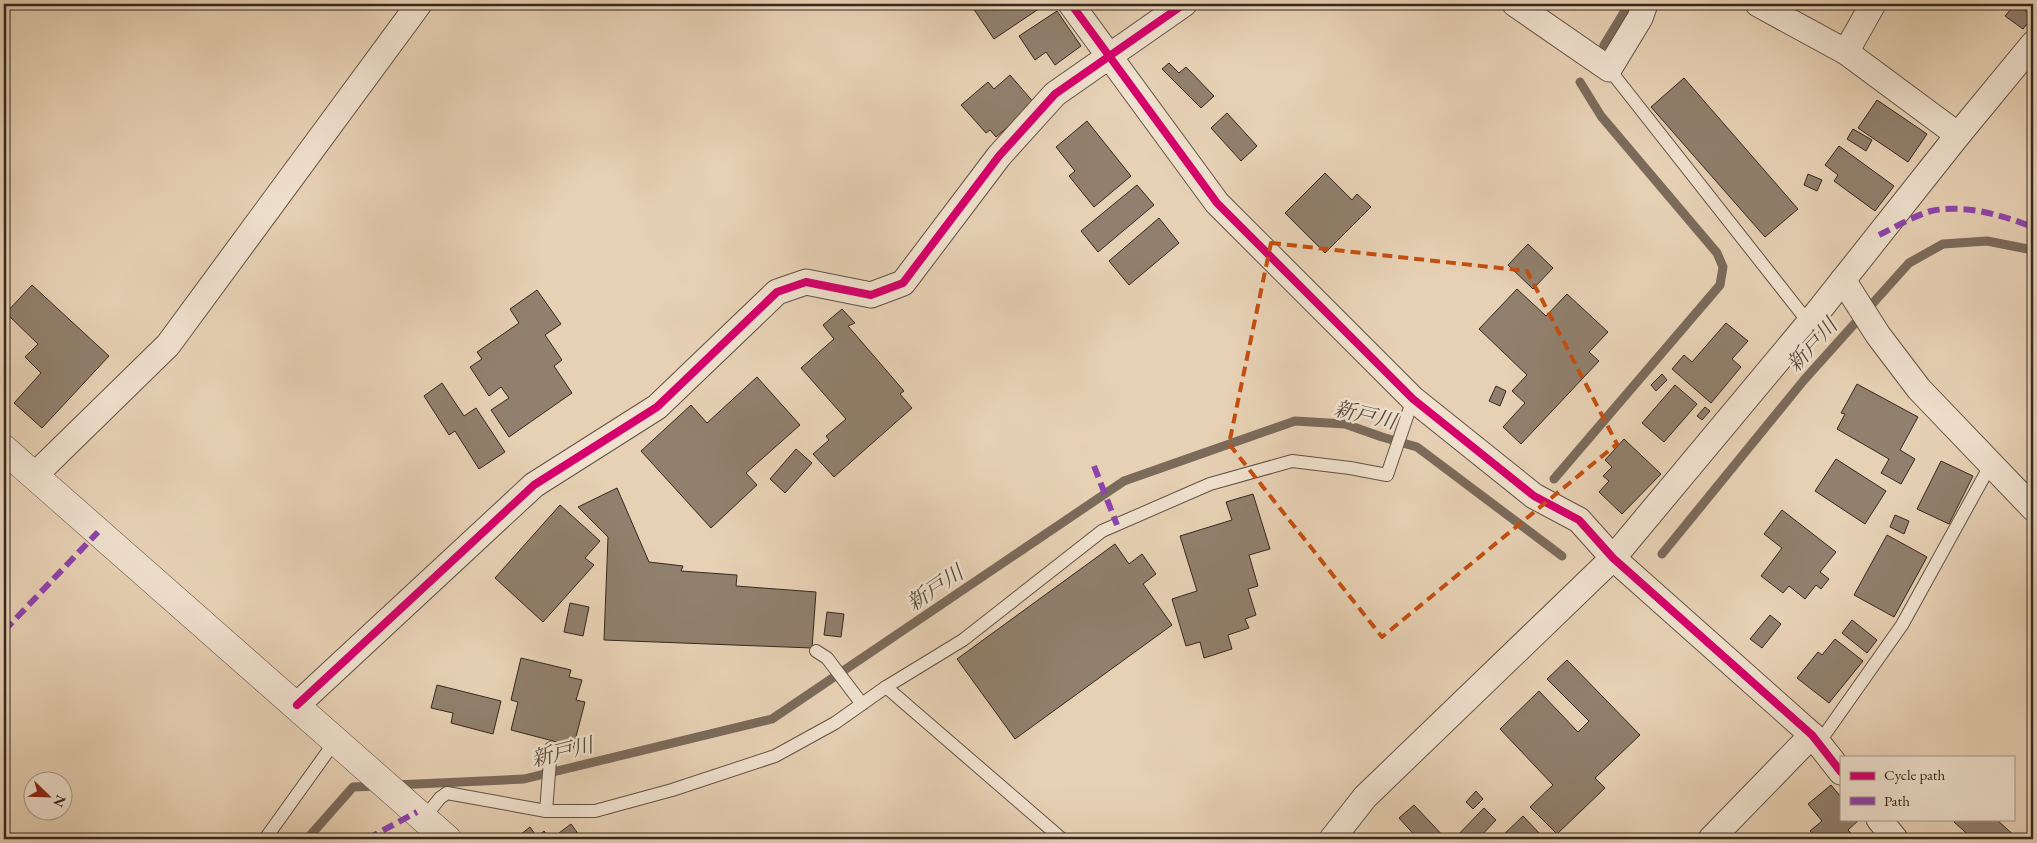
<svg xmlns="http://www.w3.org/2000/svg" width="2037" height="843" font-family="'EB Garamond','Noto Serif JP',serif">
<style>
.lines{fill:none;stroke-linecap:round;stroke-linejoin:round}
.stream{stroke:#7b6b5b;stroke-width:9}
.building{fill:#91806d;stroke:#342820}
.service-casing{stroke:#615245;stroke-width:14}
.minor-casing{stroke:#615245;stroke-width:27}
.tertiary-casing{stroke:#615245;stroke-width:29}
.service{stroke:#efe1ce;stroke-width:12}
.minor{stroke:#efe1ce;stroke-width:25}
.tertiary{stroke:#efe1ce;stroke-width:28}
.quiet{stroke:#8e44ad;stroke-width:6;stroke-dasharray:12 6;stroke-linecap:butt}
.cycleway-casing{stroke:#efe1ce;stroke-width:11}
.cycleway{stroke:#d6006c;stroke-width:8}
.marked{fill:none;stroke:#c44f10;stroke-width:4;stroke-dasharray:10 6;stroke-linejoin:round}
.labels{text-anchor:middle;stroke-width:5;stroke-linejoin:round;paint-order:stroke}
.water-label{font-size:21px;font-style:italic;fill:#574a3d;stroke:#efe1ce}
</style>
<rect width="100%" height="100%" fill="#e7d1b4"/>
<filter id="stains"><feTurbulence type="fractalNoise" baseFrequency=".004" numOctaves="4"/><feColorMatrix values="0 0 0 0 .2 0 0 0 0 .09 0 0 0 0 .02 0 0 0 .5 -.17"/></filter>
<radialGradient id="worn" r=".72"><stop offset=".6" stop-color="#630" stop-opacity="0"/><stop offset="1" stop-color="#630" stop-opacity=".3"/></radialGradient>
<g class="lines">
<g class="stream">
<path d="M1604,45l25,-41"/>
<path d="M1554,479l166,-194 3,-18 -6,-14 -116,-137 -21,-34"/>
<path d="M1662,554l142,-174 105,-117 34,-19 44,-3 46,9"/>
<path d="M395,785l129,-6 248,-60 352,-238 171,-60 50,3 37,13 35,10 145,109"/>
<path d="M307,839l46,-52 24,-1"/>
</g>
</g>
<g class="building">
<path d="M978,4h68l-52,35 -21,-31z"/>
<path d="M2015,4l18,12 -10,13 -18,-13z"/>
<path d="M1057,11l24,35 -26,19 -9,-13 -11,8 -16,-24z"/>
<path d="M1169,63l10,10 7,-6 28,29 -13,12 -39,-39z"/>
<path d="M1010,75l25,29 -39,33 -6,-7 -4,3 -25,-28 27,-23 6,7z"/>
<path d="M1684,78l114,131 -33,28 -114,-130z"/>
<path d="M1877,100l50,34 -19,28 -50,-34z"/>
<path d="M1227,113l30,33 -16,15 -30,-33z"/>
<path d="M1087,121l44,55 -37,31 -25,-31 6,-5 -19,-24z"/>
<path d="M1853,129l19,11 -6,11 -19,-12z"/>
<path d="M1839,146l55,40 -19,25 -41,-30 4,-6 -13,-10z"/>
<path d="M1325,173l27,27 5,-6 14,13 -46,46 -40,-40z"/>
<path d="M1808,174l14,6 -5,11 -13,-6z"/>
<path d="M1137,185l17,20 -56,47 -17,-21z"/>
<path d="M1159,218l20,25 -50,42 -20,-24z"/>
<path d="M1528,244l25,24 -20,21 -25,-24z"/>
<path d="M32,285l77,71 -67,72 -28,-25 27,-30 -16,-16 13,-13 -32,-31z"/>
<path d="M1517,289l29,27 21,-22 41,38 -19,20 10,9 -78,83 -18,-17 22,-24 -13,-12 15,-16 -48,-46z"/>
<path d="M537,290l24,34 -16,11 17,25 -8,6 18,27 -63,44 -18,-27 18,-12 -8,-11 -12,9 -19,-29 12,-8 -5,-7 42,-29 -9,-14z"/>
<path d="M842,309l13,14 -7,3 56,65 -4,3 12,14 -78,69 -21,-23 16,-14 -3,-4 20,-17 -45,-51 33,-29 -11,-14z"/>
<path d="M1726,323l22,18 -16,18 9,8 -30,36 -39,-34 12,-14 8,7z"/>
<path d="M1662,374l5,6 -11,11 -5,-6z"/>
<path d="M757,377l43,48 -54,48 11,12 -46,43 -70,-77 50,-46 16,18z"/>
<path d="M442,383l22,33 12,-8 29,44 -26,17 -24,-38 -6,4 -25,-39z"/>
<path d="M1857,384l61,33 -18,33 15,9 -14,25 -20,-11 8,-14 -52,-30 8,-15 -4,-1z"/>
<path d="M1675,385l22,19 -33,38 -22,-19z"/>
<path d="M1496,386l10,5 -6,15 -11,-5z"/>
<path d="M1705,407l5,4 -8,9 -5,-4z"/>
<path d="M1624,439l37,35 -39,40 -23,-22 10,-11 -6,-5 9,-9 -7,-7z"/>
<path d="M796,449l16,14 -27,30 -15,-14z"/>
<path d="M1836,459l50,32 -21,33 -50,-33z"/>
<path d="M1941,461l32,15 -24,48 -32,-15z"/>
<path d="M617,488l32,74 34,4 -2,5 56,4 -1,11 80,6 -4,56 -208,-8 4,-103 -30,-30z"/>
<path d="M1253,494l17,55 -21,6 9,31 -10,3 8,26 -11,4 4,9 -21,7 4,14 -28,9 -4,-16 -14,4 -14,-47 25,-8 -17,-55 52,-16 -6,-18z"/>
<path d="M560,505l40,36 -15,17 9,7 -51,57 -48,-44z"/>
<path d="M1782,510l54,42 -16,20 9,7 -8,10 -5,-4 -11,14 -16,-13 -6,7 -22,-17 21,-28 -18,-14z"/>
<path d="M1895,515l14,6 -5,13 -14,-7z"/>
<path d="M1887,535l40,22 -33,60 -40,-22z"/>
<path d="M1115,544l14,20 13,-10 14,20 -13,10 29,41 -157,114 -58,-80z"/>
<path d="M570,603l19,4 -6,29 -19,-4z"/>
<path d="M827,612l17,2 -3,23 -17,-2z"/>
<path d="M1770,615l11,9 -19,24 -12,-9z"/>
<path d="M1852,620l25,20 -10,13 -25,-20z"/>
<path d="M1835,639l28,22 -34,42 -32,-25 21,-26 4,3z"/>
<path d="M521,658l50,12 -2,7 13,3 -6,20 9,2 -13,50 -15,-4v-6l-46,-12 7,-28 -7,-2z"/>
<path d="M1567,660l73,75 -45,43 10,10 -48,46 -27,-27 23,-22 -53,-56 39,-38 39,41 11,-11 -42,-42z"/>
<path d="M437,685l64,16 -8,33 -42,-11 2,-10 -22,-5z"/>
<path d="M1831,785l10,12v22h19l-12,11 8,9h-39l-7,-8 12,-10 -14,-17z"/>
<path d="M1476,791l7,8 -10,10 -7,-7z"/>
<path d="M1414,805l32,34h-28l-19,-21z"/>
<path d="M1484,808l12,12 -18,19h-21l-2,-1z"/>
<path d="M1523,816l17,18 -6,5h-35z"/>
<path d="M1956,819h40l22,20h-45l-19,-17z"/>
<path d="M571,824l11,15h-31z"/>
<path d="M530,827l7,10 7,-6 7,8h-36z"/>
<path d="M1868,833l6,6h-13z"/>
</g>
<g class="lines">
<defs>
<g id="service">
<path d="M1609,69l200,254"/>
<path d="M816,651l11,7 35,46"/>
<path d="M1818,744l84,-119 89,-161"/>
<path d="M546,811l5,-63"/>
<path d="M424,818l16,-20 7,-5 99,18h49l77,-21 103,-34 60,-33 51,-36"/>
<path d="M265,839l71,-99"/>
<path d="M1062,839l-176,-152 77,-47 139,-109 108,-47 82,-23 58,7 37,7 26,-76"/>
</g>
<g id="minor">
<path d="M1071,4l146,199 196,196 121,97 45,24 34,38 199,177 29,37"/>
<path d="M1515,4l94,65 31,-51 5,-14"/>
<path d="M1758,4l88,48 112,83"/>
<path d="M1846,52l27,-48"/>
<path d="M1843,280l35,55 41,54 114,119"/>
<path d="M34,476l134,-131 251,-341"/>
<path d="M297,705l237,-220 123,-78 120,-115 29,-10 65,13 32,-12 96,-127 56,-62 129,-90"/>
<path d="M1879,819l16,20"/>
<path d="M1332,839l33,-42 248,-239 196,-235 149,-188 75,-91"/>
<path d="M1711,839l101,-104"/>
</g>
<path id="tertiary" d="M4,449l443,390"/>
</defs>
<use href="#service" class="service-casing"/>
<use href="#minor" class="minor-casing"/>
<use href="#tertiary" class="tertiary-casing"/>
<use href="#service" class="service"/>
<use href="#minor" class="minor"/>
<use href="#tertiary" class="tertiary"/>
<g class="quiet">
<path d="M1879,235c14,-7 37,-20 52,-24 35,-7 70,4 102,16"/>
<path d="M1094,466l23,59"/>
<path d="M4,631l94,-99"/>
<path d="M367,839l50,-27"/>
</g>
<defs>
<g id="cycleway">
<path d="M1071,4l146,199 196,196 121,97 45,24 34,38 199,177 29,37"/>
<path d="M297,705l237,-220 123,-78 120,-115 29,-10 65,13 32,-12 96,-127 56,-62 129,-90"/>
</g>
</defs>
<use href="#cycleway" class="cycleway-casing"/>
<use href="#cycleway" class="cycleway"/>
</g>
<path class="marked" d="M1271,243l256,28 90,173 -235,193 -153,-193z"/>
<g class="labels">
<g class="water-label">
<text transform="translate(1812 345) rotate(-48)" y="7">新戸川</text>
<text transform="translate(1365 415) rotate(13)" y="7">新戸川</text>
<text transform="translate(935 588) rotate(-34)" y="7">新戸川</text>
<text transform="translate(562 752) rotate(-14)" y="7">新戸川</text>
</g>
</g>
<rect width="2037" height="843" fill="none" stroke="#e7d1b4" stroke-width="20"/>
<rect x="5" y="5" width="2027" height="833" fill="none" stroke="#342820" stroke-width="2.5"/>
<rect x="10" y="10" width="2017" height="823" fill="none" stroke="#342820"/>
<rect x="1840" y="756" width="175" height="65" fill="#efe1ce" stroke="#a49788"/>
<rect x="1850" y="772" width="25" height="8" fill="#d6006c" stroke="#a49788"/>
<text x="1884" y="780" font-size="15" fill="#342820">Cycle path</text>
<rect x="1850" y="797" width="25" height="8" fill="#8e44ad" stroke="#a49788"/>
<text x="1884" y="806" font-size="15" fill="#342820">Path</text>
<g transform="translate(48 796) rotate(113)"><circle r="24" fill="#efe1ce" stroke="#a49788"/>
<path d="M0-4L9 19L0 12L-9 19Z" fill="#8f2418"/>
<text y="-8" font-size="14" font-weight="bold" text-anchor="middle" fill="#342820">N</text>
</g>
<rect width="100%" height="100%" filter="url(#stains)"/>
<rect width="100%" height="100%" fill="url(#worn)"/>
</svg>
